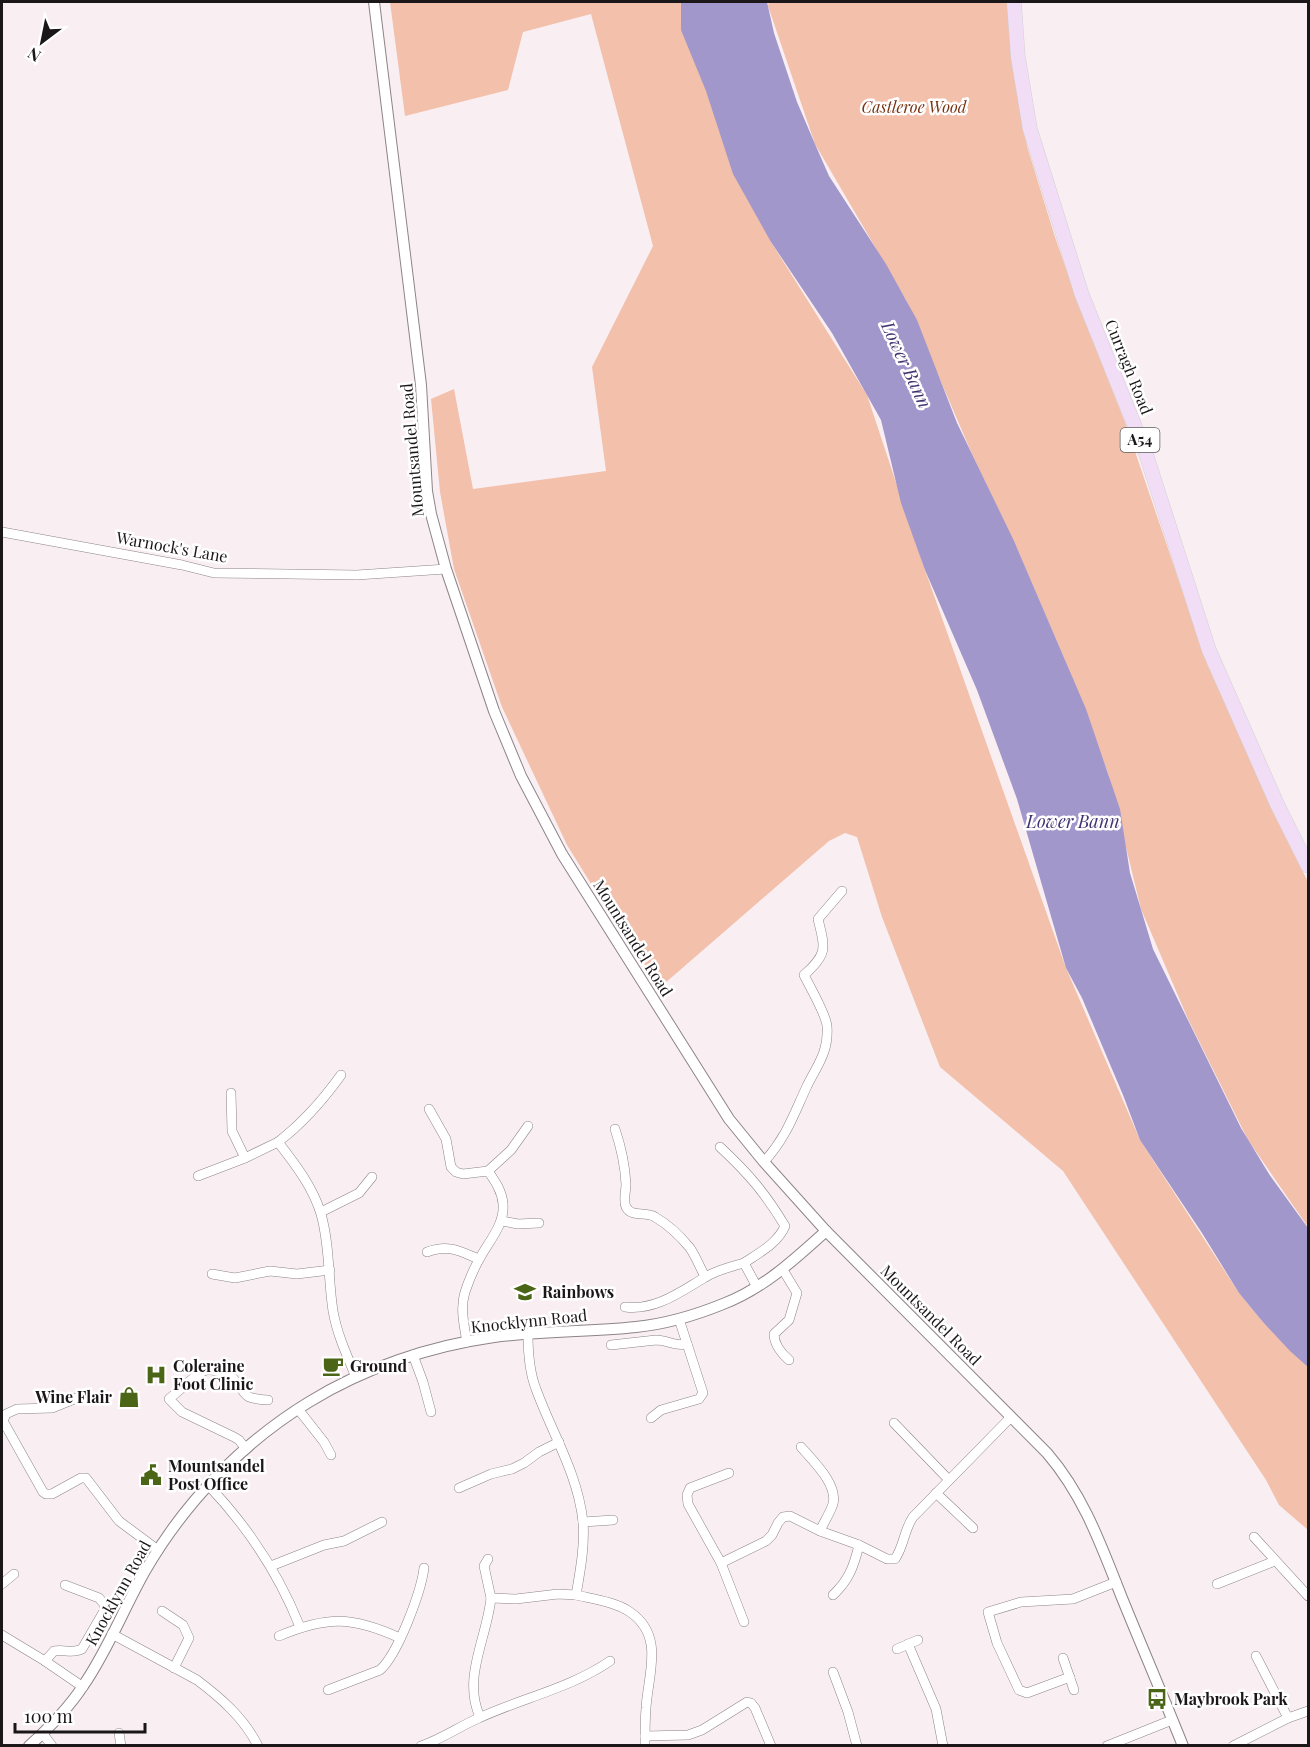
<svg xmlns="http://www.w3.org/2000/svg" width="1310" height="1747" font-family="'Playfair Display',serif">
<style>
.green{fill:#f2c0ab}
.water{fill:#a197cb}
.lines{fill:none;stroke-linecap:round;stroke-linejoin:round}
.minor-casing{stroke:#8d8488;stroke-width:10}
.tertiary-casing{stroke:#8d8488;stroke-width:12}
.primary-casing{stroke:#d1d1d1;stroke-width:15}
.minor{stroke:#fff;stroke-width:9}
.tertiary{stroke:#fff;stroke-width:10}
.primary{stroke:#f2ddf7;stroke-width:14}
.labels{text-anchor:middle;stroke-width:5;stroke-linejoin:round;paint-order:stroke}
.shield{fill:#fff;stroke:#5f5d5e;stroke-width:1.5}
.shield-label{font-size:15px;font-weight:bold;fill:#1b1719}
.park-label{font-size:16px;font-style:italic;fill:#763211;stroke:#fff}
.street-label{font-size:16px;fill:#1b1719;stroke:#fff}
.poi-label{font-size:16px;font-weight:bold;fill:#1b1719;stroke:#fff;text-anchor:start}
.water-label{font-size:18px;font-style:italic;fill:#433272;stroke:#fff}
</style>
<rect width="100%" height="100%" fill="#f9eff3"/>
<g class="green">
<path d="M390,2h294l87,240 96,153 58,175 141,398 74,172 99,153 23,28 46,42v167l-29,-25 -13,-25 -203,-309 -123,-104 -58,-150 -25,-80 -12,-4 -16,8 -172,149 -90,-145 -65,-138 -48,-138 -14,-77 -9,-93 23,-10 19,100 133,-18 -14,-104 61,-121 -62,-232 -68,18 -15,58 -103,26z"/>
<path d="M769,2h240l3,61 15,83 28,91 26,74 44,111 83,244 80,175 20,41v345l-60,-87 -60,-121 -47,-110 -33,-136 -44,-115 -47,-109 -45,-95 -66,-154 -91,-156 -47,-138z"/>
</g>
<path class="water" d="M681,2h86l7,31 23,69 18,42 14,32 57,88 31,56 40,103 57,118 72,168 34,100 10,64 23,76 88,179 28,46 39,54v139l-18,-16 -28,-30 -23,-28 -37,-60 -62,-93 -17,-45 -41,-97 -16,-30 -49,-169 -40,-109 -52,-120 -24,-67 -20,-83 -49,-87 -61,-91 -38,-68 -27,-83 -25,-61z"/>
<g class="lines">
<defs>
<g id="minor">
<path d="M2,532l180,33 32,8 143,2 89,-6"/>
<path d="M341,1075c-18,25 -38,48 -63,67 17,22 35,45 43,72 9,32 7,65 12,97 4,23 14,45 23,66"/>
<path d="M231,1093l1,38 13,27"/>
<path d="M429,1109l17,30 5,28 5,5 7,2 25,-3"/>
<path d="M615,1129c6,18 10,36 11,55 0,7 -3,16 0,23 6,11 20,4 29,10 12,7 26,20 35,31 6,9 10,19 15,29"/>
<path d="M720,1147c29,27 45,46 65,79 -7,17 -26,27 -41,37l13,24"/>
<path d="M764,1162c23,-26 29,-46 43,-76 11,-22 22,-35 20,-60 -1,-12 -17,-39 -23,-51 24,-21 21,-27 14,-56l24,-28"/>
<path d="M198,1176l47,-18 33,-16"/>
<path d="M321,1212l38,-19 13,-16"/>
<path d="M502,1221l16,3 21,-1"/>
<path d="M427,1252c22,-8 32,-1 52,7"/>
<path d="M783,1270l14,23 -8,27 -15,14c0,10 8,20 15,26"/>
<path d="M212,1274l23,4 35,-7 27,3 33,-4"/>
<path d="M625,1307c30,4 55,-15 79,-29 12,-8 26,-11 40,-15"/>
<path d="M528,1334c0,19 1,37 8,55 16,44 42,85 47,133 2,24 -3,50 -7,73 17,4 40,7 54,17 35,24 18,62 16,96 -1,12 -1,25 -1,38"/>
<path d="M467,1342c-3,-17 -7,-34 -2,-50 4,-12 9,-24 15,-34 9,-17 25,-34 23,-54 -1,-13 -8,-23 -15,-33l23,-21 17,-24"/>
<path d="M611,1345l45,-5c12,0 19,7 31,4"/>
<path d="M413,1355l10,27 8,30"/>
<path d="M84,1395l-32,13 -35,1 -11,5 -3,7 40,71 3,2h6l29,-16h5l33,43 39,29"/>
<path d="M298,1409l26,33 7,13"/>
<path d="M651,1418l10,-8 38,-11 4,-6 -24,-74"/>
<path d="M894,1423l55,57"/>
<path d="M801,1447c12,14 37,37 32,57 -3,9 -9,18 -13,27"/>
<path d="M246,1449l-7,-9 -5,-3 -52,-25 -13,-13 29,-25 10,-5c7,2 18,3 24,8 17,17 6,21 36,23"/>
<path d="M729,1473l-39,15 -3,7 1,9 33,59 23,59"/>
<path d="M208,1485c39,41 71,89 92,142"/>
<path d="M459,1488l32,-14 21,-5 12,-6 15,-11 20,-10"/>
<path d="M936,1493l37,35"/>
<path d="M583,1522l30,-2"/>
<path d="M1254,1537l54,59"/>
<path d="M488,1559l-4,7 7,32"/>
<path d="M721,1563l45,-22 6,-6 6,-12 5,-6 7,-1 30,15 39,14 28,14h8c9,-13 9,-29 18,-42l98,-100"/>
<path d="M271,1566l53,-21 20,-4 38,-19"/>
<path d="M2,1584l12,-10"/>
<path d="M1217,1584l58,-23"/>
<path d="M833,1595c16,-15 21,-29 26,-50"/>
<path d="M162,1611l21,14 6,13 -15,30"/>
<path d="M112,1634l85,46c24,18 47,38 61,66"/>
<path d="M2,1635l43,26 38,26"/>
<path d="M279,1636c48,-20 73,-20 121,2"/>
<path d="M908,1644l28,65 7,37"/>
<path d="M897,1649l21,-9"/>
<path d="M1256,1656l32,62"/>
<path d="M1063,1658l11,32"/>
<path d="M45,1661l9,-10c11,-2 18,3 28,-2l22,-38v-7l-5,-6 -34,-13"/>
<path d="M833,1672l15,40 9,34"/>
<path d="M1070,1677l-43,16 -8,-3 -22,-47 -9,-31 33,-10 52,-3 43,-17"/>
<path d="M328,1690l52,-20c18,-16 41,-78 44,-102"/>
<path d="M480,1717c-18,-39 7,-79 11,-119l25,1 42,-5 18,1"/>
<path d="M119,1733l2,13"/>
<path d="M43,1734l9,12"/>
<path d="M645,1736l43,-1 14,-5 45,-28 4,1 4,5 16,38"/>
<path d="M421,1746c21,-7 39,-20 58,-28 43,-20 92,-30 131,-57"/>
<path d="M1107,1746l65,-26"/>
<path d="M1233,1746l55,-28 20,-7"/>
</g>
<g id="tertiary">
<path d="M374,2l47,383 6,106 4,23 15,55 48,142 27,65 41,78 167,265 35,43 62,69 221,222c37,43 54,92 75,145 20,49 41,98 61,148"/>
<path d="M29,1746c20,-18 39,-37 54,-60 25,-36 41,-78 62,-115 40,-69 97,-128 164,-169 55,-34 121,-56 185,-65 47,-6 95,-5 142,-10 29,-3 60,-12 87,-23 40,-15 72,-45 103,-73"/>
</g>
<path id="primary" d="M1014,2l4,55 12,72 52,166 64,159 63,196 68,154 31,62"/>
</defs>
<use href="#minor" class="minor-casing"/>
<use href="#tertiary" class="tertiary-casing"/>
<use href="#primary" class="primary-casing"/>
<use href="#minor" class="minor"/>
<use href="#tertiary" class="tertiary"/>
<use href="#primary" class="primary"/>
</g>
<defs>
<symbol id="school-bare" viewBox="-9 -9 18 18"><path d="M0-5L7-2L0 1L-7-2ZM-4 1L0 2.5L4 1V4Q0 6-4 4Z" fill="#4b6516" stroke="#fff" stroke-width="2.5" paint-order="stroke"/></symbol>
<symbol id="cafe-bare" viewBox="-9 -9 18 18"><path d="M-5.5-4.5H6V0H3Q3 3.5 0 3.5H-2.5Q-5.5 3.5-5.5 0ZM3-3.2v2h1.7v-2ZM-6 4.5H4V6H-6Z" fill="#4b6516" stroke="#fff" stroke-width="2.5" paint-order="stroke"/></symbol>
<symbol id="hospital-bare" viewBox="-9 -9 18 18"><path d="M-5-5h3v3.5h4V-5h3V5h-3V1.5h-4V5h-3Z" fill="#4b6516" stroke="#fff" stroke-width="2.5" paint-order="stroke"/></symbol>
<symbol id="shop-bare" viewBox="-9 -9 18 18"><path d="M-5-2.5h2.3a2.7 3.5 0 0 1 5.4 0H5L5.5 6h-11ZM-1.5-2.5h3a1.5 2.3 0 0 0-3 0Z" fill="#4b6516" stroke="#fff" stroke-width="2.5" paint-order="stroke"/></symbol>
<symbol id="civic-bare" viewBox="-9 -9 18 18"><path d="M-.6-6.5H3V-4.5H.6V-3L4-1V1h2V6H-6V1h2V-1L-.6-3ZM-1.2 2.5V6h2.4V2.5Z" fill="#4b6516" stroke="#fff" stroke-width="2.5" paint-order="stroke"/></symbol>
<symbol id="bus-bare" viewBox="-9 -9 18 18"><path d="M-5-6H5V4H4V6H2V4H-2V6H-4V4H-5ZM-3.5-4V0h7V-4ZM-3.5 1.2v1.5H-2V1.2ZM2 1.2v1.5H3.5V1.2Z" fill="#4b6516" stroke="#fff" stroke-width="2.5" paint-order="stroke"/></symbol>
</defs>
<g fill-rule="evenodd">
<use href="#school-bare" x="510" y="1277" width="30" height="30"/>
<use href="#cafe-bare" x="318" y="1351" width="30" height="30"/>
<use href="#hospital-bare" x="141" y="1360" width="30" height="30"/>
<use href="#shop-bare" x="114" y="1382" width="30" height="30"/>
<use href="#civic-bare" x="136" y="1460" width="30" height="30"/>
<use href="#bus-bare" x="1142" y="1684" width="30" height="30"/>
</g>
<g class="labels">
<rect class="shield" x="1120.5" y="428" width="39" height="24" rx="4.5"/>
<g class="shield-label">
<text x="1140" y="445">A54</text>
</g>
<g class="park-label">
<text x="914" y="113">Castleroe Wood</text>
</g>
<g class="street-label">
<text transform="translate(1129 367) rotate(68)" y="6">Curragh Road</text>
<text transform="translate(412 450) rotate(-95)" y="6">Mountsandel Road</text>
<text transform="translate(172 547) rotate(10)" y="6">Warnock's Lane</text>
<text transform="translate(633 938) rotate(58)" y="6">Mountsandel Road</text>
<text transform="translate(931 1315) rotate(45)" y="6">Mountsandel Road</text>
<text transform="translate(529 1321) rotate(-6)" y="6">Knocklynn Road</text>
<text transform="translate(118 1593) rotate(-61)" y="6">Knocklynn Road</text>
</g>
<g class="poi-label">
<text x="542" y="1298">Rainbows</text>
<text x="173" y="1372">Coleraine<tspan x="173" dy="18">Foot Clinic</tspan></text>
<text x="350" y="1372">Ground</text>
<text x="112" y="1403" text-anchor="end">Wine Flair</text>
<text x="168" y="1472">Mountsandel<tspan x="168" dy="18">Post Office</tspan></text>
<text x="1174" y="1705">Maybrook Park</text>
</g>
<g class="water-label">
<text transform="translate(906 365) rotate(65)" y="6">Lower Bann</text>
<text x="1073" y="828">Lower Bann</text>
</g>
</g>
<rect width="1310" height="1747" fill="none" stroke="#1b1719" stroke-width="6"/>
<g transform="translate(42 42) rotate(212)" stroke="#ffffff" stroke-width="4.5" paint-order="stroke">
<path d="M0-4.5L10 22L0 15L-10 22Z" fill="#1b1719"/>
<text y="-9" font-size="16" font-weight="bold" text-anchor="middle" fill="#1b1719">N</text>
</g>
<path d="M15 1723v9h130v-9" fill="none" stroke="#1b1719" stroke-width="3"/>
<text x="24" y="1723" font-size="18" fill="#1b1719" stroke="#ffffff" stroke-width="4.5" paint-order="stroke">100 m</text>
</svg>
